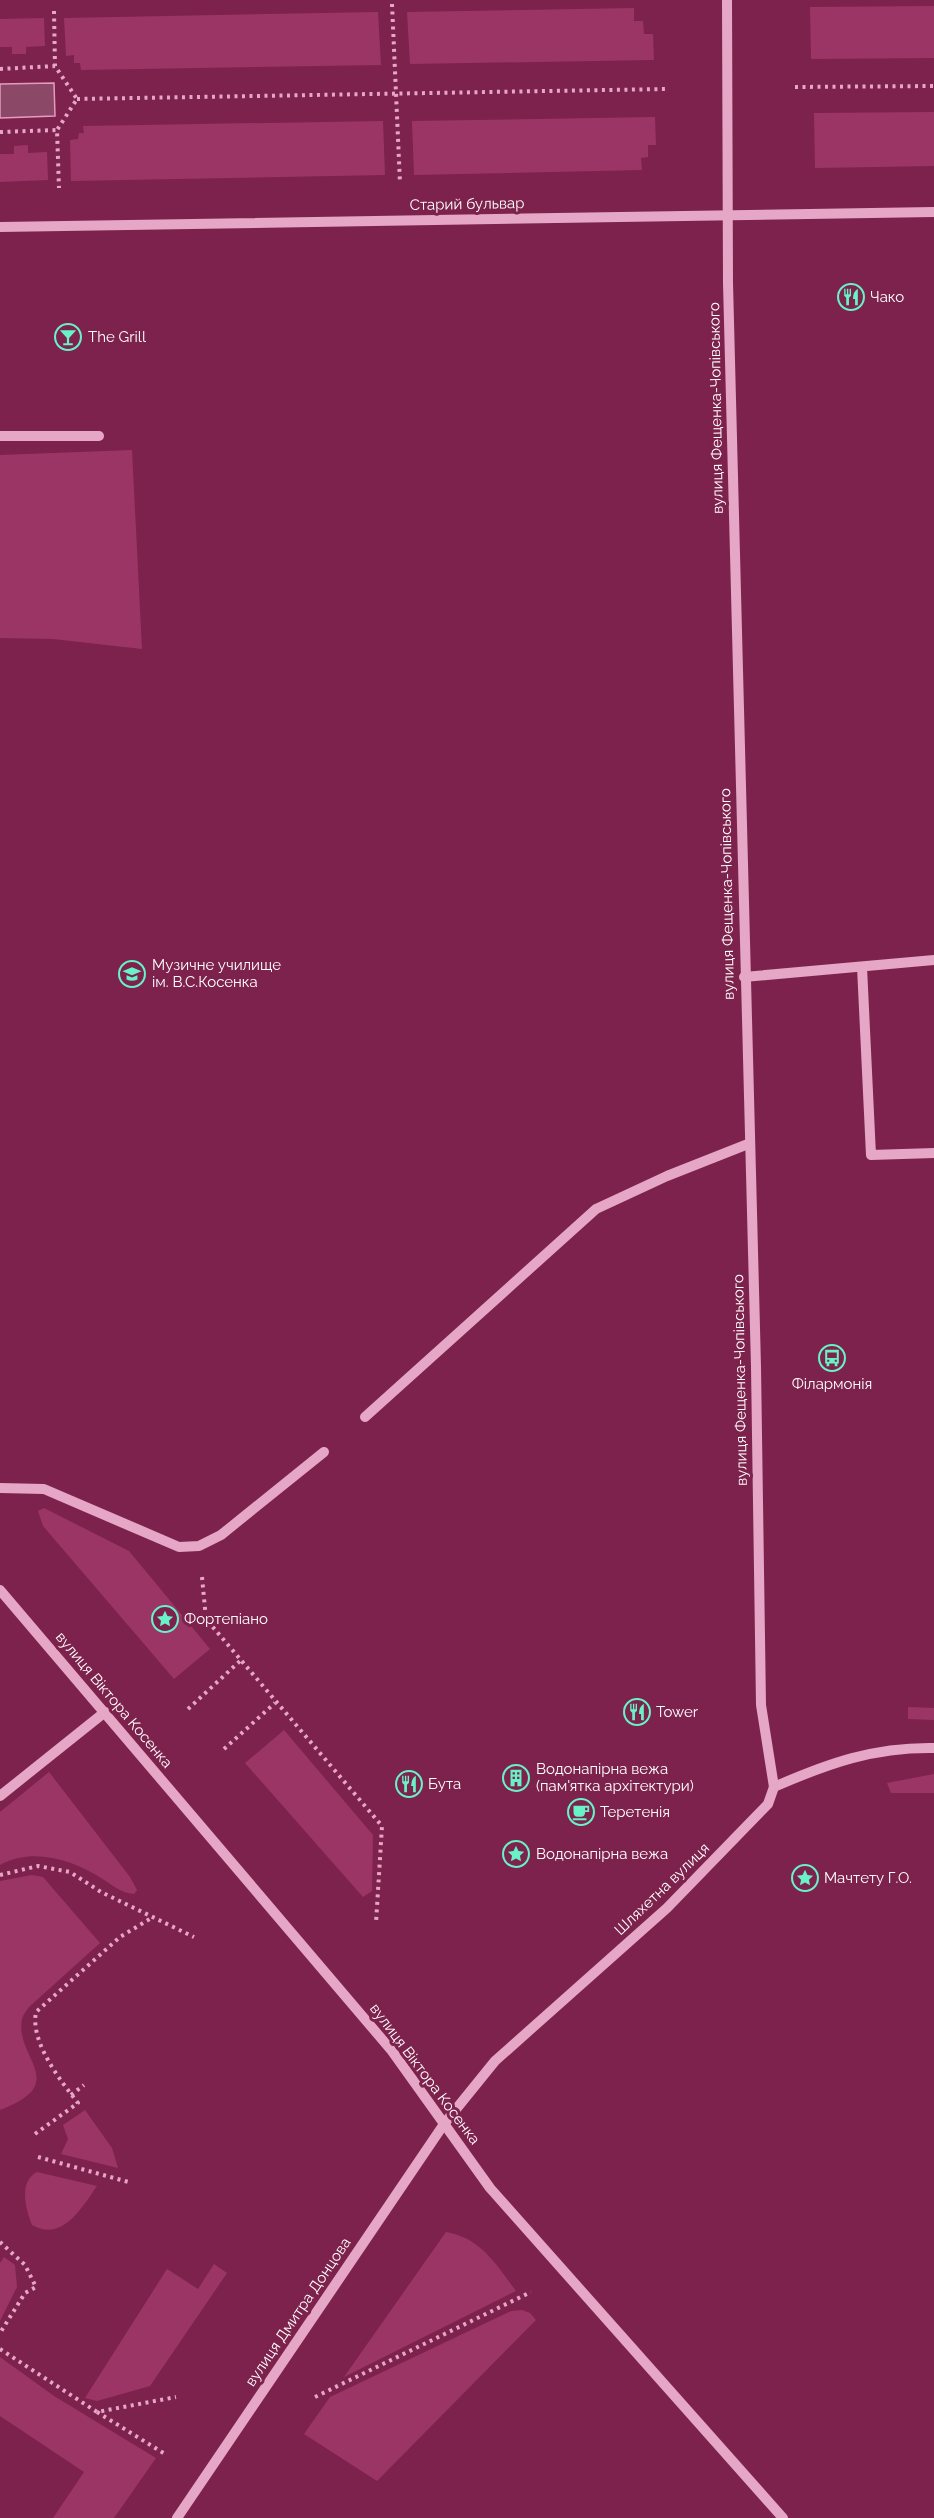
<svg xmlns="http://www.w3.org/2000/svg" width="934" height="2518" font-family="Raleway,sans-serif">
<style>
.green{fill:#9b3566}
.water{fill:#8b4867;stroke:#e79ac0;stroke-width:1.5}
.lines{fill:none;stroke-linecap:round;stroke-linejoin:round}
.path{stroke:#e6a6c5;stroke-width:4;stroke-dasharray:3 4.5;stroke-linecap:butt}
.minor{stroke:#e6a6c5;stroke-width:10}
.labels{text-anchor:middle;stroke-width:6;stroke-linejoin:round;paint-order:stroke}
.street-label{font-size:15px;fill:#fff;stroke:#7d224c}
.poi-label{font-size:15px;fill:#fff;stroke:#7d224c;text-anchor:start}
</style>
<rect width="100%" height="100%" fill="#7d224c"/>
<g class="green">
<path d="M934,6v52l-123,1 -1,-52z"/>
<path d="M634,8v13h9l1,13h9l1,26 -244,4 -3,-52z"/>
<path d="M378,12l3,53 -300,5 -1,-7h-6v-8l-8,1 -2,-38z"/>
<path d="M44,18l1,28 -19,1v7h-14v-7h-12v-28z"/>
<path d="M934,112v54l-119,2 -1,-55z"/>
<path d="M655,117l1,28h-8v12l-7,1 1,12 -228,5 -2,-54z"/>
<path d="M383,121l2,54 -314,6 -1,-41 8,-1 1,-6h5l-1,-7z"/>
<path d="M28,145v8l19,-1 1,28 -48,2v-28h14v-8z"/>
<path d="M132,450l10,199 -89,-10 -53,-1v-183z"/>
<path d="M44,1508l85,43 81,98 -36,30 -131,-153 -5,-15z"/>
<path d="M908,1707l26,1v12l-26,-1z"/>
<path d="M284,1730l89,105 -1,56 -9,6 -118,-134z"/>
<path d="M49,1772l81,105 7,13 -3,4c-14,-1 -21,-9 -33,-16 -29,-18 -68,-31 -101,-13v-53z"/>
<path d="M934,1774v19h-43l-4,-10z"/>
<path d="M32,1875l11,2 57,66 -71,64c-2,3 -6,8 -7,12 -8,39 50,64 -22,91v-229z"/>
<path d="M85,2110l27,38 6,20 -57,-14 7,-15 -5,-14z"/>
<path d="M37,2172l60,14c-16,23 -35,56 -65,39 -6,-16 -14,-43 5,-53z"/>
<path d="M446,2232c35,6 50,32 70,59l-172,86z"/>
<path d="M4,2257l11,8 2,22 -17,34v-58z"/>
<path d="M214,2264l13,9 -77,113 -53,15 -12,-3 82,-129 31,20z"/>
<path d="M522,2310l8,3 6,7 -159,161 -73,-47 26,-37 181,-86z"/>
<path d="M0,2357l54,39 102,62 -42,60h-61l31,-46 -84,-56z"/>
</g>
<path class="water" d="M54,83l1,33 -55,2v-34z"/>
<g class="lines">
<g class="path">
<path d="M392,4l8,179"/>
<path d="M54,11l1,55 22,33 -20,31 2,58"/>
<path d="M0,69l55,-3"/>
<path d="M795,87l139,-1"/>
<path d="M77,99l589,-10"/>
<path d="M0,132l57,-2"/>
<path d="M202,1577l4,42 176,207 -6,97"/>
<path d="M188,1709l52,-48"/>
<path d="M224,1749l51,-46"/>
<path d="M0,1875l38,-9 32,6 31,20 93,45"/>
<path d="M71,2095l13,-10"/>
<path d="M35,2134l43,-31c-18,-23 -48,-61 -42,-91l84,-75 33,-20"/>
<path d="M38,2157l94,26"/>
<path d="M0,2242l25,23 11,22 -11,6 -25,40"/>
<path d="M0,2349l97,63 79,-15"/>
<path d="M315,2397l216,-105"/>
<path d="M97,2412l68,42"/>
</g>
<g class="minor">
<path d="M727,0l1,283 28,1084 5,338 13,82"/>
<path d="M0,227l934,-15"/>
<path d="M0,436h99"/>
<path d="M862,967l9,188 63,-2"/>
<path d="M744,977l190,-17"/>
<path d="M365,1417l231,-208 71,-33 81,-32"/>
<path d="M0,1488l44,1 135,58 20,-1 22,-11 103,-83"/>
<path d="M0,1590l392,461 98,137 293,330"/>
<path d="M0,1796l105,-84"/>
<path d="M177,2518l267,-394 51,-63 172,-153 101,-104 6,-17c55,-24 100,-40 160,-39"/>
</g>
</g>
<defs>
<symbol id="restaurant-ring" viewBox="-11 -11 22 22"><circle r="9.5" fill="#7d224c" stroke="#68f2c7" stroke-width="1.5"/><path d="M-5-6h1v4h1v-4h1v4h1v-4h1v5L-1.5 .5V6h-2V.5L-5-1ZM5-6V6H3V1.5H1.5Q1.5-4 5-6Z" fill="#68f2c7"/></symbol>
<symbol id="bar-ring" viewBox="-11 -11 22 22"><circle r="9.5" fill="#7d224c" stroke="#68f2c7" stroke-width="1.5"/><path d="M-6-5H6L.8 .8V4.5H3.5V6h-7V4.5H-.8V.8Z" fill="#68f2c7"/></symbol>
<symbol id="university-ring" viewBox="-11 -11 22 22"><circle r="9.5" fill="#7d224c" stroke="#68f2c7" stroke-width="1.5"/><path d="M0-5L7-2L0 1L-7-2ZM-4 1L0 2.5L4 1V4Q0 6-4 4Z" fill="#68f2c7"/></symbol>
<symbol id="bus-ring" viewBox="-11 -11 22 22"><circle r="9.5" fill="#7d224c" stroke="#68f2c7" stroke-width="1.5"/><path d="M-5-6H5V4H4V6H2V4H-2V6H-4V4H-5ZM-3.5-4V0h7V-4ZM-3.5 1.2v1.5H-2V1.2ZM2 1.2v1.5H3.5V1.2Z" fill="#68f2c7"/></symbol>
<symbol id="sight-ring" viewBox="-11 -11 22 22"><circle r="9.5" fill="#7d224c" stroke="#68f2c7" stroke-width="1.5"/><path d="M0-6L1.8-2.2L6-1.7L2.9 1.2L3.7 5.4L0 3.3L-3.7 5.4L-2.9 1.2L-6-1.7L-1.8-2.2Z" fill="#68f2c7"/></symbol>
<symbol id="building-ring" viewBox="-11 -11 22 22"><circle r="9.5" fill="#7d224c" stroke="#68f2c7" stroke-width="1.5"/><path d="M-4-6H4V6H1V3H-1V6H-4ZM-2.5-4.3h1.7v1.8h-1.7ZM.8-4.3h1.7v1.8H.8ZM-2.5-1h1.7V.8h-1.7ZM.8-1h1.7V.8H.8Z" fill="#68f2c7"/></symbol>
<symbol id="cafe-ring" viewBox="-11 -11 22 22"><circle r="9.5" fill="#7d224c" stroke="#68f2c7" stroke-width="1.5"/><path d="M-5.5-4.5H6V0H3Q3 3.5 0 3.5H-2.5Q-5.5 3.5-5.5 0ZM3-3.2v2h1.7v-2ZM-6 4.5H4V6H-6Z" fill="#68f2c7"/></symbol>
</defs>
<g fill-rule="evenodd">
<use href="#restaurant-ring" x="836" y="282" width="30" height="30"/>
<use href="#bar-ring" x="53" y="322" width="30" height="30"/>
<use href="#university-ring" x="117" y="959" width="30" height="30"/>
<use href="#bus-ring" x="817" y="1343" width="30" height="30"/>
<use href="#sight-ring" x="150" y="1604" width="30" height="30"/>
<use href="#restaurant-ring" x="622" y="1697" width="30" height="30"/>
<use href="#building-ring" x="501" y="1763" width="30" height="30"/>
<use href="#restaurant-ring" x="394" y="1769" width="30" height="30"/>
<use href="#cafe-ring" x="566" y="1797" width="30" height="30"/>
<use href="#sight-ring" x="501" y="1839" width="30" height="30"/>
<use href="#sight-ring" x="790" y="1863" width="30" height="30"/>
</g>
<g class="labels">
<g class="street-label">
<text transform="translate(467 204) rotate(-1)" y="5">Старий бульвар</text>
<text transform="translate(716 408) rotate(-91)" y="5">вулиця Фещенка-Чопівського</text>
<text transform="translate(727 894) rotate(-91)" y="5">вулиця Фещенка-Чопівського</text>
<text transform="translate(740 1380) rotate(-91)" y="5">вулиця Фещенка-Чопівського</text>
<text transform="translate(114 1700) rotate(50)" y="5">вулиця Віктора Косенка</text>
<text transform="translate(662 1889) rotate(-44)" y="5">Шляхетна вулиця</text>
<text transform="translate(425 2074) rotate(53)" y="5">вулиця Віктора Косенка</text>
<text transform="translate(298 2312) rotate(-56)" y="5">вулиця Дмитра Донцова</text>
</g>
<g class="poi-label">
<text x="870" y="302">Чако</text>
<text x="88" y="342">The Grill</text>
<text x="152" y="970">Музичне училище<tspan x="152" dy="17">ім. В.С.Косенка</tspan></text>
<text x="832" y="1389" text-anchor="middle">Філармонія</text>
<text x="184" y="1624">Фортепіано</text>
<text x="656" y="1717">Tower</text>
<text x="536" y="1774">Водонапірна вежа<tspan x="536" dy="17">(пам'ятка архітектури)</tspan></text>
<text x="428" y="1789">Бута</text>
<text x="600" y="1817">Теретенія</text>
<text x="536" y="1859">Водонапірна вежа</text>
<text x="824" y="1883">Мачтету Г.О.</text>
</g>
</g>
</svg>
